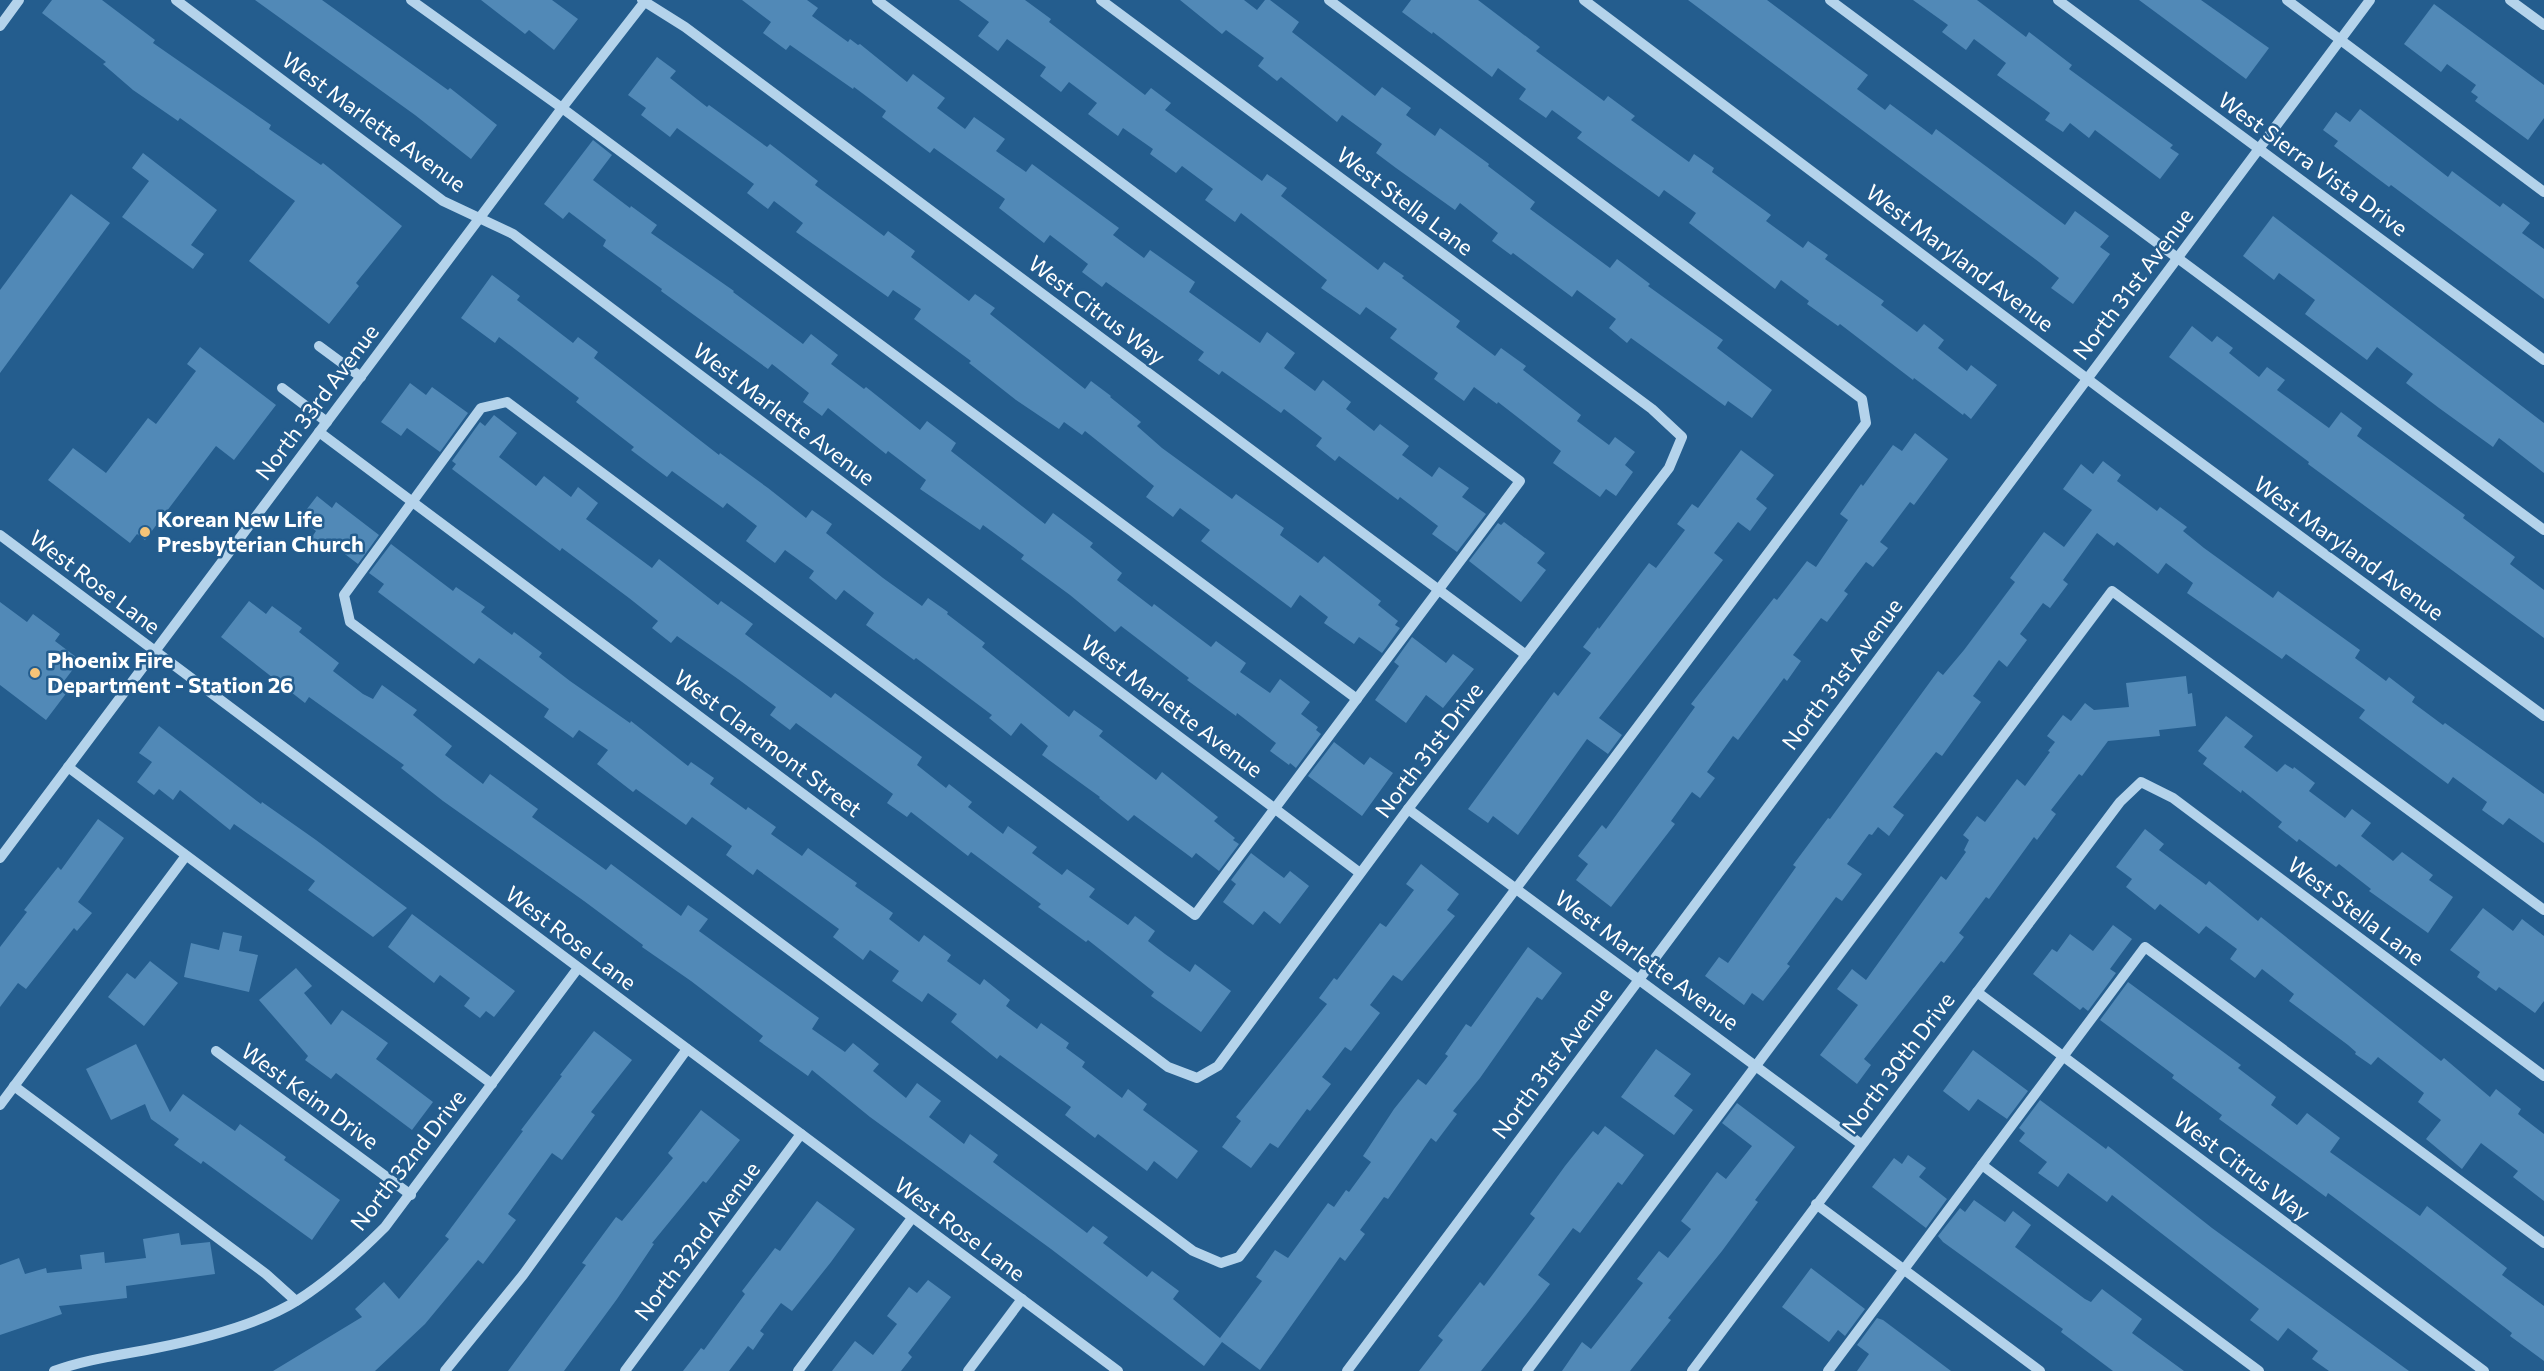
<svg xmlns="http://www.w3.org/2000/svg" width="2544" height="1371" font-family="Commissioner,sans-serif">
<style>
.building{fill:#5189b7}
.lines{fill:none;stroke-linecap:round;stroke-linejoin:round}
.minor{stroke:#b4d3eb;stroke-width:10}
.poi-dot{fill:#f5c478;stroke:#245d8e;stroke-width:2}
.labels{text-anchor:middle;stroke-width:5;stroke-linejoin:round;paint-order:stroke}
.street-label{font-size:22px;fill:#fff;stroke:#245d8e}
.poi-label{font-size:22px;font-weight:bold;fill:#fff;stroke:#245d8e;text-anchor:start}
</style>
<rect width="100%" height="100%" fill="#245d8e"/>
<g class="building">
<path d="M52,0h50l53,40 -2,3 118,82 -2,4 52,36 2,-2 79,63 -46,57 3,3 -30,38 -80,-63 46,-60 -115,-83 -2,3 -45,-31 -30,-26 3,-2 -64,-49z"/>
<path d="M255,0h67l126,90 2,-2 47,37 -26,34 -56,-44z"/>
<path d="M481,0h71l26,19 -24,31 -25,-20 -4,4z"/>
<path d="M742,0h65l11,8 -6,8 36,26 2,-3 8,6 2,-1 47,38 6,-8 32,24 -8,10 28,21 9,-12 31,22 -9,12 30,21 6,-8 87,64 -6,7 31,23 6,-8 45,32 -6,10 71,51 7,-11 28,21 -11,15 31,23 8,-11 28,22 -5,7 28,22 6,-7 29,22 -7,9 30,22 7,-10 30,21 -7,9 24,17 -29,38 -25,-18 6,-8 -38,-29 -2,3 -59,-44 -4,5 -19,-15 6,-8 -38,-29 -3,4 -59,-42 -3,4 -21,-15 6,-8 -98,-70 -4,5 -20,-15 6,-8 -38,-29 -6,8 -45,-35 6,-9 -71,-51 -4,5 -48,-36 4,-6 -32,-24 -1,2 -63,-44 -4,5 -23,-17 8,-11z"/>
<path d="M959,0h66l26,19 -2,3 96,73 6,-7 20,15 -6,7 97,71 5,-7 20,14 -6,8 97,74 6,-8 20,14 -2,2 58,43 -4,6 39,29 6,-8 25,18 -3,4 58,45 -4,6 32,24 6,-8 20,15 -10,13 8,7 -17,24 -10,-7 -6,8 -47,-34 8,-12 -63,-49 -1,2 -23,-17 -10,14 -30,-22 4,-6 -48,-35 7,-9 -31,-22 -6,8 -39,-27 6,-8 -86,-67 -6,9 -30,-22 8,-11 -31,-23 -6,7 -26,-19 3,-5 -30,-21 -5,8 -30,-22 9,-11 -28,-21 -8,10 -21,-16 6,-9 -39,-28 -9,12 -20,-15 11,-14z"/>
<path d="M1180,0h64l13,10 8,-10h5l29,22 -7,10 83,64 7,-9 29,21 -5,7 29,21 5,-8 49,36 -1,2 47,36 -5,7 80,59 7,-9 33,25 -2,2 75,54 -6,8 55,42 -20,28 -24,-17 -3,5 -94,-68 -4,5 -18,-15 7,-9 -39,-29 -5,7 -59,-44 -2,2 -19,-14 6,-8 -38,-30 -5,7 -59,-42 -20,-15 6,-9 -40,-29 -5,7 -56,-45 -4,4 -19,-15 6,-8 -38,-28 -4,4z"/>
<path d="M1411,0h67l62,47 -4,4 68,50 4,-5 27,20 -4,4 58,42 5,-8 20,14 -2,4 59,43 -5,6 37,27 5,-7 20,14 -3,4 59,42 -3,4 36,27 7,-8 20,16 -6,8 29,23 4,-6 26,20 -26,34 -7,-6 -1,2 -49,-37 -1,2 -73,-56 -2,2 -31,-22 2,-3 -28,-21 -6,9 -86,-66 7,-10 -32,-23 -5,7 -42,-30 -40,-29 5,-6 -30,-22 -6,8 -27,-19 7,-10 -28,-21 -6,9 -59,-45 -1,2 -30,-22z"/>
<path d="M1688,0h79l101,75 -11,14 28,21 5,-6 42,31 4,-6 129,96 10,-14 34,25 -9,11 10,7 -37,50 -22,-16 8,-10 -20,-16z"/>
<path d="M1913,0h64l49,37 3,-5 43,33 -3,4 104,76 -3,3 9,6 -19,25 -65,-49 -6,8 -19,-15 -7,9 -18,-12 5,-7 -53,-38 9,-12 -32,-24 -8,11 -24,-18 6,-7z"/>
<path d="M2139,0h62l68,48 -23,31z"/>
<path d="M2434,4l110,81v33l-16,22 -53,-39 3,-4 -7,-5 5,-7 -29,-21 -6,8 -37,-28z"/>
<path d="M657,57l19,14 -6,7 37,29 2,-2 58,42 3,-3 48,37 -3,4 69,51 4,-5 27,20 -4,6 58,44 6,-7 20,14 -5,6 95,75 6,-8 20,15 -1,1 31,25 -4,4 25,22 70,51 4,-5 48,34 -4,7 38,28 6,-7 57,45 -3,4 20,16 -3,4 5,3 -18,25 -23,-16 -5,7 -30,-21 4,-6 -28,-22 -9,13 -90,-67 9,-11 -30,-22 -7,9 -27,-20 8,-11 -69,-55 -3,4 -18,-13 -5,7 -43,-29 -47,-37 2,-2 -57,-42 7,-10 -28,-19 -5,7 -92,-65 7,-9 -29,-22 -6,8 -21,-16 7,-9 -77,-56 -7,9 -29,-22 5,-7 -18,-13z"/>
<path d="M2360,109l88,68 4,-6 48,36 3,-4 27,20 -8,10 22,16v50l-153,-114 -2,2 -55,-41 4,-5 -15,-11 13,-18 14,10z"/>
<path d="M593,140l19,15 -19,25 37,28 1,-2 26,19 -6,8 83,58 -1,1 70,52 8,-10 27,21 -7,9 33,25 2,-2 54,43 7,-9 29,22 -5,8 94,73 8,-11 40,30 -3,4 32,26 -5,7 35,27 2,-3 57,43 5,-6 30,22 -6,9 30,21 10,-14 30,23 -9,12 17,13 -2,3 5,4 -25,34 -6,-5 -1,2 -19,-14 6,-8 -39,-30 -1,3 -49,-36 2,-2 -68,-52 -6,6 -45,-37 -49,-36 3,-4 -41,-30 -3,5 -60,-41 6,-9 -38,-29 -2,3 -58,-46 -6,8 -19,-14 6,-9 -37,-29 -4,5 -107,-78 1,-2 -59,-43 3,-6 -37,-28 -6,7 -19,-15z"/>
<path d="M143,153l74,57 -26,35 13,9 -11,15 -71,-52 27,-36 -17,-13z"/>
<path d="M71,194l39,29 -110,150v-83z"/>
<path d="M2273,216l271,207v50l-45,-35 -6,9 -54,-39 -33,-25 7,-9 -36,-27 -10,13 -62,-46 10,-14 -36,-27 -5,7 -31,-24z"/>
<path d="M492,275l28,21 -3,4 56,43 5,-6 20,15 -4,6 125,97 1,-2 48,35 38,30 6,-8 20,14 -6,9 57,45 39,28 6,-8 20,14 -1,2 38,29 -3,4 87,70 5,-7 29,21 -4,5 57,44 6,-8 56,45 -4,4 21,17 -2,2 6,4 -20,27 -23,-18 -4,5 -58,-43 -6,6 -29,-23 1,-1 -58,-42 6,-9 -27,-23 -10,13 -22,-18 3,-3 -76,-57 -2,2 -48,-35 8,-12 -30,-23 -8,10 -27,-22 5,-7 -29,-21 -10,13 -29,-22 11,-15 -30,-23 -4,5 -51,-37 -5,6 -36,-27 3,-3 -58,-45 3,-4 -80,-61 -4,6 -34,-25z"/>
<path d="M2192,326l20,16 5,-6 16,12 -4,5 30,24 8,-10 18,13 -8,10 52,38 12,-16 21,16 -5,8 108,79 -2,3 52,39 -5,7 34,26v48l-236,-174 1,-2 -140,-105z"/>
<path d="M200,347l76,58 -42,55 -18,-14 -71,94 -8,-6 -7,9 -82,-63 25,-32 33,25 42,-55 8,6 40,-53 -9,-7z"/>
<path d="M410,383l16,12 6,-8 36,26 -28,39 -33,-24 -6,8 -20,-14z"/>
<path d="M494,415l23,18 -18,24 37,29 8,-10 27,21 7,-10 20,16 -12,16 66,49 7,-9 59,46 3,-4 32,23 -8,10 86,64 4,-5 87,64 -5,8 29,23 3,-4 23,18 -4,5 35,27 5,-8 29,21 -5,6 30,22 5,-6 28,20 -6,8 39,28 7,-9 20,15 -7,10 17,13 25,18 5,-8 36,27 -30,41 -50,-36 3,-4 -66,-52 -2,2 -48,-35 3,-3 -70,-52 -3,4 -57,-44 -4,5 -20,-14 6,-9 -97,-71 -6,7 -20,-15 6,-8 -38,-28 -61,-43 -6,7 -19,-15 6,-7 -29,-23 -67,-50 -2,3 -108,-82 4,-5 -4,-3 28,-39 5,4z"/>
<path d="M1915,433l33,26 -34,46 -4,-3 -30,40 8,6 -15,19 -7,-5 -22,29 4,3 -21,28 -6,-4 -28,37 8,6 -14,20 -3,-3 -46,62 -5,-4 -26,36 8,6 -15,20 -8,-6 -21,29 4,3 -64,83 -35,-27 12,-16 -10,-8 24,-31 4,4 89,-122 -4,-3 83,-106 3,2 30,-39 9,6 32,-47 -8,-6 21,-30 2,2 30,-41 9,6z"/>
<path d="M1741,450l33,25 -18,24 11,9 -17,23 -12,-9 -24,31 9,7 -124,158 23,17 -14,19 -21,-15 -69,96 -25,-19 -5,7 -20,-14 86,-117 4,4 33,-43 -8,-6 15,-20 1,2 50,-66 7,5 29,-38 -8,-6 15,-20 6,4z"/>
<path d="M2103,461l18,14 -4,6 40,30 3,-4 27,20 -4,4 21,17 69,50 5,-7 82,59 -5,8 31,23 3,-4 26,20 -3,5 31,23 2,-2 99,71v49l-35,-25 -6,7 -21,-15 5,-8 -34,-25 -5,7 -89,-66 6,-8 -79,-56 -4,5 -95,-66 6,-10 -27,-20 -8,11 -41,-32 -3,4 -17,-13 -34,47 5,4 -18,24 -7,-5 -23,31 7,6 -20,27 -8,-7 -26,36 8,6 -39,54 -6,-4 -43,55 11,8 -15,21 -11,-9 -6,8 -3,-1 -22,30 15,10 -20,27 -6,-4 -49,67 3,2 -27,35 -11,-8 -8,12 -39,-29 14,-19 9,6 68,-96 -3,-2 35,-47 2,1 108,-148 5,4 21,-25 51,-68 -5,-4 34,-46 20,15 28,-37 -29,-21 18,-25 12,10z"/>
<path d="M317,496l15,12 4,-6 43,33 -21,29 -25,-19 -6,9 -17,-14 6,-9 -16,-13z"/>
<path d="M1504,522l41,31 -8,10 9,7 -25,32 -52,-41 29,-38 3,2z"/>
<path d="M391,544l62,47 3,-4 29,20 -4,5 31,23 2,-3 28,21 -3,4 31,24 60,42 1,-2 57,45 3,-4 23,16 -4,6 36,26 2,-3 28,20 -5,7 31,22 6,-8 49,35 -2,3 38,27 -4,6 30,23 5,-7 27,20 -4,6 33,24 4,-6 26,21 -4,6 31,23 4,-6 28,20 -3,5 19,14 -3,5 40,31 6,-9 19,15 -4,6 55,41 -21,28 -23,-18 -7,10 -49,-37 -3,4 -30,-23 6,-8 -71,-52 -3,4 -46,-37 6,-8 -29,-21 -6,9 -30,-21 7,-10 -29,-21 -7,10 -30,-23 6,-8 -82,-60 -4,6 -27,-20 6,-9 -40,-29 -6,8 -50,-36 -3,3 -36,-28 11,-14 -29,-20 -6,8 -29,-21 5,-8 -70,-51 -5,6 -96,-72 6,-8 -15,-11z"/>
<path d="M249,601l17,13 6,-8 30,22 -3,4 40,31 -6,8 30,23 10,5 9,-14 35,25 -4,5 39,31 -7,9 38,29 7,-10 48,35 -6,8 74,53 5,-6 70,52 7,-11 20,14 -9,12 120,87 -7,11 33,23 8,-9 26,21 -6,7 33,27 11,-15 24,18 -12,16 35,27 6,-10 28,21 -5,7 94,71 6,-7 15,11 -5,6 44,34 5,-6 27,20 -6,8 47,39 42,-57 -6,-4 19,-27 13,8 40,-55 6,4 12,-17 3,2 22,-30 -8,-6 31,-47 24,-30 8,6 22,-29 -3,-2 21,-30 5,3 57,-80 34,26 -20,27 -5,-3 -57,81 -27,33 4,3 -21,28 -5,-4 -43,61 -4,-2 -24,33 5,4 -20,27 -5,-4 -80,113 -38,-28 -18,24 -153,-117 -181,-132 -58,-47 -4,6 -49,-35 4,-5 -72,-55 -49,-34 1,-2 -59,-44 -141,-100 -42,-33 3,-3 -95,-68 -4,6 -84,-66z"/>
<path d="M0,602l27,20 6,-8 27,20 -5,7 25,19 -19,25 7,6 -22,29 -46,-35z"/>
<path d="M1412,637l34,26 7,-9 21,15 -31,39 -17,-13 -20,28 -31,-23 24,-34 -5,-4z"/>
<path d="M2186,676l2,18 4,-1 4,33 -37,4 1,6 -52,5 -26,35 -3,-2 -28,36 5,4 -19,26 -3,-3 -45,62 -3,-2 -27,36 5,4 -20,26 -3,-2 -77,98 7,6 -14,19 -37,-29 38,-50 -21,-16 15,-20 14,11 75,-104 5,4 20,-28 -2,-2 5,-10 -6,-5 14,-19 8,6 32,-43 8,7 25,-34 -2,-1 7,-9 -8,-6 16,-21 8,6 14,-18 9,7 35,-3 -3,-24z"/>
<path d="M2226,716l27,20 -9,11 33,25 8,-8 8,5 1,-2 21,16 -6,8 36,27 7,-9 19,14 -10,13 32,25 9,-9 31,23 -4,5 24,17 -25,36 -59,-42 2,-2 -32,-25 -3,3 -37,-28 -2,3 -19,-15 4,-5 -40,-32 -1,3 -38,-29 4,-6 -9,-7z"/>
<path d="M159,726l102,78 1,-2 54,38 91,68 -34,29 -65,-47 7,-9 -81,-57 -4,6 -50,-40 -7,10 -14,-11 -5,6 -17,-13 15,-20 -13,-9z"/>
<path d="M1334,742l30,23 6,-8 23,16 -31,43 -54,-40z"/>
<path d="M98,819l26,19 -46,64 14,11 -15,18 -3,-3 -48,61 -8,-6 -18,24v-60l27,-35 -3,-2 34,-43 3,3z"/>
<path d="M2145,829l19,15 -5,6 47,35 3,-4 49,40 3,-4 180,144 3,-3 46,39 6,-8 25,20 -3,5 26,20v67l-31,-24 5,-6 -37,-28 -19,26 -36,-30 15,-19 -23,-18 6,-9 -46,-36 -7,8 -16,-11 1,-2 -8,-7 -59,-44 5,-7 -32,-25 -7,9 -25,-19 7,-10 -31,-23 -7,8 -39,-30 -5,6 -29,-23 6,-8 -16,-12z"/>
<path d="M1251,853l33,25 6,-7 19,15 -29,38 -16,-13 -11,14 -30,-23 13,-18 -5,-4z"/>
<path d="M1421,864l38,30 -12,16 8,6 -53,65 -9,-6 -23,30 10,8 -29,38 -6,-4 -23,30 9,7 -21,27 -3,-2 -29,39 -8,-5 -19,25 -29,-21 19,-26 -5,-4 91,-113 -8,-6 15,-20 3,2 43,-57 6,4 28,-37 -8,-6z"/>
<path d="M2483,908l30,23 9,-12 22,17v65l-9,12 -36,-26 -3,4 -19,-14 3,-5 -30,-22z"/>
<path d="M412,914l103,77 -21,26 -8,-6 -6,7 -16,-12 6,-8 -30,-23 -6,8 -46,-36z"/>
<path d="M2113,925l19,14 -22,30 6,4 -28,38 -5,-4 -3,3 -47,-36 19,-25 5,3 13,-18 23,17z"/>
<path d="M223,932l19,4 -3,15 19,4 -9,37 -65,-15 7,-34 28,7z"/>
<path d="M150,961l28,22 -34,43 -36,-29 19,-24 8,6z"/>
<path d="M296,968l16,18 -8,7 27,32 11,-15 46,33 -12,16 57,43 -21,28 -76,-57 -5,6 -26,-19 3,-4 -49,-56z"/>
<path d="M2128,982l113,83 -3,3 38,29 -5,8 26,20 10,-12 33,25 -10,14 90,64 7,-10 80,62 -5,7 42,31v55l-34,-25 2,-3 -105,-81 -79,-59 -2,4 -107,-78 3,-4 -50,-37 2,-3 -74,-55z"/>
<path d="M594,1031l38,29 -41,52 4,3 -33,45 -10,-7 -44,61 8,6 -33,44 -5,-4 -53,64 -50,47h-102l89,-54 -7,-8 29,-27 15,17 50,-60 -4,-3 78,-105 -2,-1 41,-54 -2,-1z"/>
<path d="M136,1044l34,68 13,-18 52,37 5,-7 46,33 -2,3 56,40 -28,40 -109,-79 -2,3 -27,-19 5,-6 -28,-20 -6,-15 -34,16 -25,-51z"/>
<path d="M1656,1049l35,25 -17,22 19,14 -19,25 -53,-38z"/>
<path d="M1973,1050l55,41 -21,28 -29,-20 -9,12 -26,-20z"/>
<path d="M2040,1100l66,49 2,-3 104,82 197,143h-80l-17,-12 6,-8 -30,-23 -10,13 -28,-21 9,-11 -147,-114 -5,7 -39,-29 -10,14 -20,-14 9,-11 -28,-21 6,-8 -6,-5z"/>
<path d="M1737,1103l58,44 -40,53 3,2 -36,49 -54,67 3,2 -41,51h-68l20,-29 9,7 52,-66 -6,-4 22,-28 9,7 23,-29 -10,-8 36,-49 9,7 26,-33 -30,-23z"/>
<path d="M701,1110l39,30 -34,43 -3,-2 -51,62 2,1 -37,55 -53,72h-56l78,-106 -4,-2 34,-46 6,4 51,-63 -5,-5z"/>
<path d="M1605,1126l39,29 -22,30 -4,-3 -38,51 -7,-5 -35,47 12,9 -24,31 -45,56h-62l24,-31 -5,-4 42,-54 4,4 51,-68 -5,-4 35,-48 28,-35 5,4z"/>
<path d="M1908,1155l18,13 -7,9 28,22 -21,29 -54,-41 22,-29 8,6z"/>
<path d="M1974,1200l31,22 8,-11 18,14 -16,22 70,52 6,3 11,-13 40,30 -10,14 52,38h-71l-52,-39 2,-3 -120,-87 -5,-6 22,-28 5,4z"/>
<path d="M817,1201l38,28 -24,33 -39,49 -11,-8 -21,28 4,3 -11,16 -5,-4 -19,25h-46l18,-23 3,2 41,-56 -3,-3 33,-43 5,3z"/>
<path d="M179,1233l2,12 29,-3 5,32 -89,12 1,12 -68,8 3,8 -62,21v-70l19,-7 6,16 21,-6 1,5 35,-4 -2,-14 24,-3 1,11 41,-5 -3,-19z"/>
<path d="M1811,1268l54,41 -20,27 -7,-6 -9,12 -47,-35z"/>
<path d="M928,1280l23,17 -43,56 4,4 -11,14h-69l23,-30 18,14 24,-31 -10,-8 22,-29 8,6z"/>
<path d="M1877,1318l6,2 68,51h-94l12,-17 -12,-9z"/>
</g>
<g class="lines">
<g class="minor">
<path d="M176,0l267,201 70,33 847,639"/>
<path d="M411,0l151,108 795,591"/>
<path d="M642,0l43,27 841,628"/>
<path d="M877,0l643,481 -325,434 -688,-513 -26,6 -137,187 6,27 843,629 28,12 18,-6 627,-834 -4,-24 -533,-399"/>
<path d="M1584,0l530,399 430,317"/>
<path d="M1830,0l714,530"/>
<path d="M2058,0l486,360"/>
<path d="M2287,0l257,192"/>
<path d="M2510,0l34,25"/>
<path d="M0,26l19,-26"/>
<path d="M319,346l42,31"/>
<path d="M282,388l45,34"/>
<path d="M319,432l849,635 29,11 21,-12 190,-257 261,-341 13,-31 -30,-28 -551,-409"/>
<path d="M0,535l1118,836"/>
<path d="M68,767l424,317"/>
<path d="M1408,809l453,335"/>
<path d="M0,858l562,-750 84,-108"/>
<path d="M1977,992l507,379"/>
<path d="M216,1051l195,144"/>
<path d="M14,1086l252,188 30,27"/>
<path d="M0,1105l185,-248"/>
<path d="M1982,1165l277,206"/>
<path d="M1816,1204l224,167"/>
<path d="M54,1371c33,-12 67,-16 102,-23 45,-9 103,-23 142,-48 33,-21 60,-46 87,-73l193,-259"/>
<path d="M445,1371l78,-96 164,-226"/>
<path d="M625,1371l176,-237"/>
<path d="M798,1371l114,-153"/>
<path d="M968,1371l54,-72"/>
<path d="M1347,1371l1023,-1371"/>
<path d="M1527,1371l585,-780 432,319"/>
<path d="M1692,1371l428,-569 21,-20 32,16 371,278"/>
<path d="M1828,1371l317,-424 399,296"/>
</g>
</g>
<g class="poi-dot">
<circle cx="145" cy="532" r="6"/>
<circle cx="35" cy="673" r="6"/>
</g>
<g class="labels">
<g class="street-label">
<text transform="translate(374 122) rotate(36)" y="8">West Marlette Avenue</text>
<text transform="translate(2313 164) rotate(36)" y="8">West Sierra Vista Drive</text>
<text transform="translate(1405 201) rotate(37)" y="8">West Stella Lane</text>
<text transform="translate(1960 258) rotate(37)" y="8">West Maryland Avenue</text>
<text transform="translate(2133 284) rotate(-53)" y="8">North 31st Avenue</text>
<text transform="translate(1097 310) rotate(37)" y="8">West Citrus Way</text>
<text transform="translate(317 402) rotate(-53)" y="8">North 33rd Avenue</text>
<text transform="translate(784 414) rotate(37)" y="8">West Marlette Avenue</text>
<text transform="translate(2349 548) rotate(36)" y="8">West Maryland Avenue</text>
<text transform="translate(95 582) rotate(37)" y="8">West Rose Lane</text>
<text transform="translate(1842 674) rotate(-53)" y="8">North 31st Avenue</text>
<text transform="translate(1172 706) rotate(37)" y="8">West Marlette Avenue</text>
<text transform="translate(768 743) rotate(37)" y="8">West Claremont Street</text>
<text transform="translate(1429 750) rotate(-53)" y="8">North 31st Drive</text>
<text transform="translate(2356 911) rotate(37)" y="8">West Stella Lane</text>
<text transform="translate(571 938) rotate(37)" y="8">West Rose Lane</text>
<text transform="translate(1647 960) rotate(36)" y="8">West Marlette Avenue</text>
<text transform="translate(1552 1063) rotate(-53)" y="8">North 31st Avenue</text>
<text transform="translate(1898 1063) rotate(-53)" y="8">North 30th Drive</text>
<text transform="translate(310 1096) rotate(36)" y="8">West Keim Drive</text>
<text transform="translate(408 1160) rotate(-52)" y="8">North 32nd Drive</text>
<text transform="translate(2242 1166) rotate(37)" y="8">West Citrus Way</text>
<text transform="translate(960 1229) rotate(37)" y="8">West Rose Lane</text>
<text transform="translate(697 1241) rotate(-53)" y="8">North 32nd Avenue</text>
</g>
<g class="poi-label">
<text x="157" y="527">Korean New Life<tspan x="157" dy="25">Presbyterian Church</tspan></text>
<text x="47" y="668">Phoenix Fire<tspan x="47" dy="25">Department - Station 26</tspan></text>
</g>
</g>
</svg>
